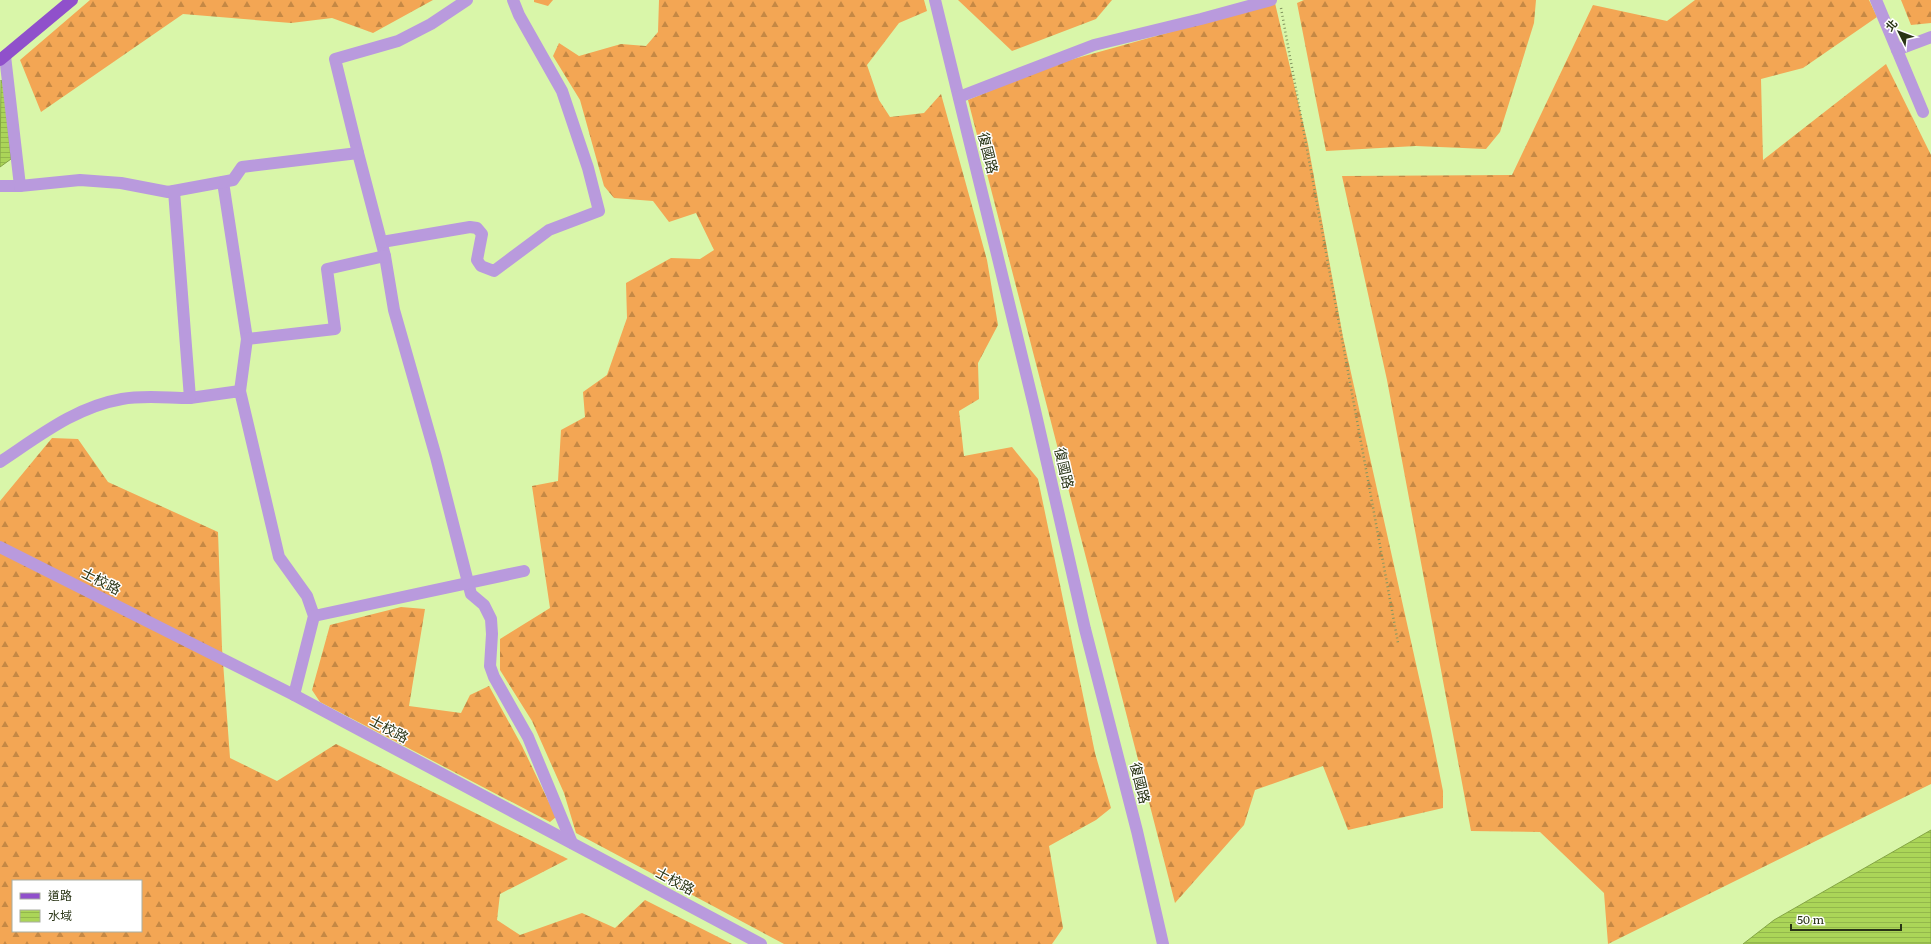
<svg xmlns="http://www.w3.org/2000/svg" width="1931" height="944" font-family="Literata,'Noto Sans TC',serif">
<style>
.forest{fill:url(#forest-firs);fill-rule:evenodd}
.water{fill:url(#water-rules);stroke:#84a544}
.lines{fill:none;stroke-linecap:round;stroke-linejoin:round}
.path{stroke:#81955f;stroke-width:2.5;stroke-dasharray:1 3;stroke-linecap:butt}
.minor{stroke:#b99add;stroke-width:12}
.major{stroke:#9050cb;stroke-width:12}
.labels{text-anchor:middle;stroke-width:3;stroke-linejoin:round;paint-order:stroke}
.street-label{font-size:14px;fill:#293415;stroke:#fff}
</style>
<defs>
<pattern id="forest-firs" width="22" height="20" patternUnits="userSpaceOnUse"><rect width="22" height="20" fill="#f3a654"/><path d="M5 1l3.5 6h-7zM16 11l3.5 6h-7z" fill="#c58844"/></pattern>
<pattern id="water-rules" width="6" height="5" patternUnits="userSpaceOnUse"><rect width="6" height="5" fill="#abd558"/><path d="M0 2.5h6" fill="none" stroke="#93b74c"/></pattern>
</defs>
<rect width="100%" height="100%" fill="#d9f6a9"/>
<g class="forest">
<path d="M90,0h343l-60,33 -41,-15 -41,5 -108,-9 -142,98 -21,-52z"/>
<path d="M534,0h19l-5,6 -14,-4z"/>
<path d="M659,0h265l3,11 -28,12 -32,42 12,35 11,17 34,-4 17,-19 46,166 11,65 -20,38 1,36 -20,12 5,45 48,-9 26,32 57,274 16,55 -15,12 -47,26 14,82 -11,16h-268l-208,-111 -12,-40 -32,-72 -32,-51v-31l50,-31 -18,-122 26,-5 3,-51 24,-13 -2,-25 24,-17 20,-57 -1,-35 45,-25 29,1 14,-9 -18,-37 -27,9 -16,-21 -39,-3 -10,-12 -24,-86 -27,-44 6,-13 20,13 42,-12 25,2 12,-14z"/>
<path d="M958,0h154l-16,19 -84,32z"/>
<path d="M1304,0h232l-2,23 -34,109 -14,17 -70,-3 -90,5 -29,-148z"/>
<path d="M1695,0h174l8,17 -74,51 -42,11 2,81 123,-96 45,91v629l-323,160 -4,-51 -64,-61 -69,-1 -84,-451 -45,-204 170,-1 81,-170 74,16z"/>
<path d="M1901,0h30v23l-20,2z"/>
<path d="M1275,3l33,141 35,193 88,394 12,60v17l-95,22 -25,-64 -68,24 -11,35 -69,78 -207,-803 84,-35z"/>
<path d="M52,438l26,1 30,43 110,50 4,116 8,110 47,23 59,-37 232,115 -68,35 -3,26 23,15 62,-22 33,15 30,-28 87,44h-732v-443zM13,881h128v50h-128z"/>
<path d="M401,607l24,2 -16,97 52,7 9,-18 19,-9 33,60 34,71 -6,5 -230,-120 -8,-12 18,-65z"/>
</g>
<g class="water">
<path d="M1,80l3,5 7,74 -11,8z"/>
<path d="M1931,830v114h-188l31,-24z"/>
</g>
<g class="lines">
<path class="path" d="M1281,8l117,635"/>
<g class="minor">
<path d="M467,0l-36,24 -33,17 -63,18 23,94 27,103 9,54 42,147 35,137 13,11 7,14 1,15 -2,32 4,11 34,60 44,106"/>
<path d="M935,0l99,406 51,223 52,202 26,113"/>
<path d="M1876,0l47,112"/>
<path d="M1897,50l34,-13"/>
<path d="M959,97l135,-52 107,-26 70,-19"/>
<path d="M223,182l24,157"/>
<path d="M0,186h20l-15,-130"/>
<path d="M20,186l60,-6 41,3 47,9 65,-12 9,-13 116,-14"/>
<path d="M174,191l16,207 50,-7 39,166 28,39 7,20 -20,79"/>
<path d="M382,242l88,-15 7,1 5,6 -5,26 4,6 13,5 55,-41 50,-19 -11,-43 -26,-77 -43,-76 -6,-15"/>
<path d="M240,391l7,-52 88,-10 -8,-60 58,-13"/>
<path d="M0,462c38,-25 75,-55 122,-63 21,-4 46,-1 68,-1"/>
<path d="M0,547l294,148 467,249"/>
<path d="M314,616l210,-45"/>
</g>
<path class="major" d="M0,60l72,-60"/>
</g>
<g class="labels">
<g class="street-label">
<text transform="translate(988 153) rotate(76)" y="5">復國路</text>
<text transform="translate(1064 468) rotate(77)" y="5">復國路</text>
<text transform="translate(101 581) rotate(27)" y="5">士校路</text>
<text transform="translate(389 729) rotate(28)" y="5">士校路</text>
<text transform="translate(1140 783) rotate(76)" y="5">復國路</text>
<text transform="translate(675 881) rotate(28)" y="5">士校路</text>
</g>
</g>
<rect x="12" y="880" width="130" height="52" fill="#ffffff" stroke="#a9aea1"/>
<rect x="20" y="893" width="20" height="6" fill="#9050cb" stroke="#a9aea1"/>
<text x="48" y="900" font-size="12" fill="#293415">道路</text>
<rect x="20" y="910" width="20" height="12" fill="url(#water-rules)" stroke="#a9aea1"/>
<text x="48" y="920" font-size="12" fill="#293415">水域</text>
<g transform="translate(1899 32) rotate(312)" stroke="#ffffff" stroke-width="3" paint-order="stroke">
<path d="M0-3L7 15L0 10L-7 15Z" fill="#293415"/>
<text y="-6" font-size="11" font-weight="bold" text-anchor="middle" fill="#293415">北</text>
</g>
<path d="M1791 924v6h110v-6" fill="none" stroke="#293415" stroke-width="2"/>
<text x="1797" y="924" font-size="12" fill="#293415" stroke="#ffffff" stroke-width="3" paint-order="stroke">50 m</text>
</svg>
